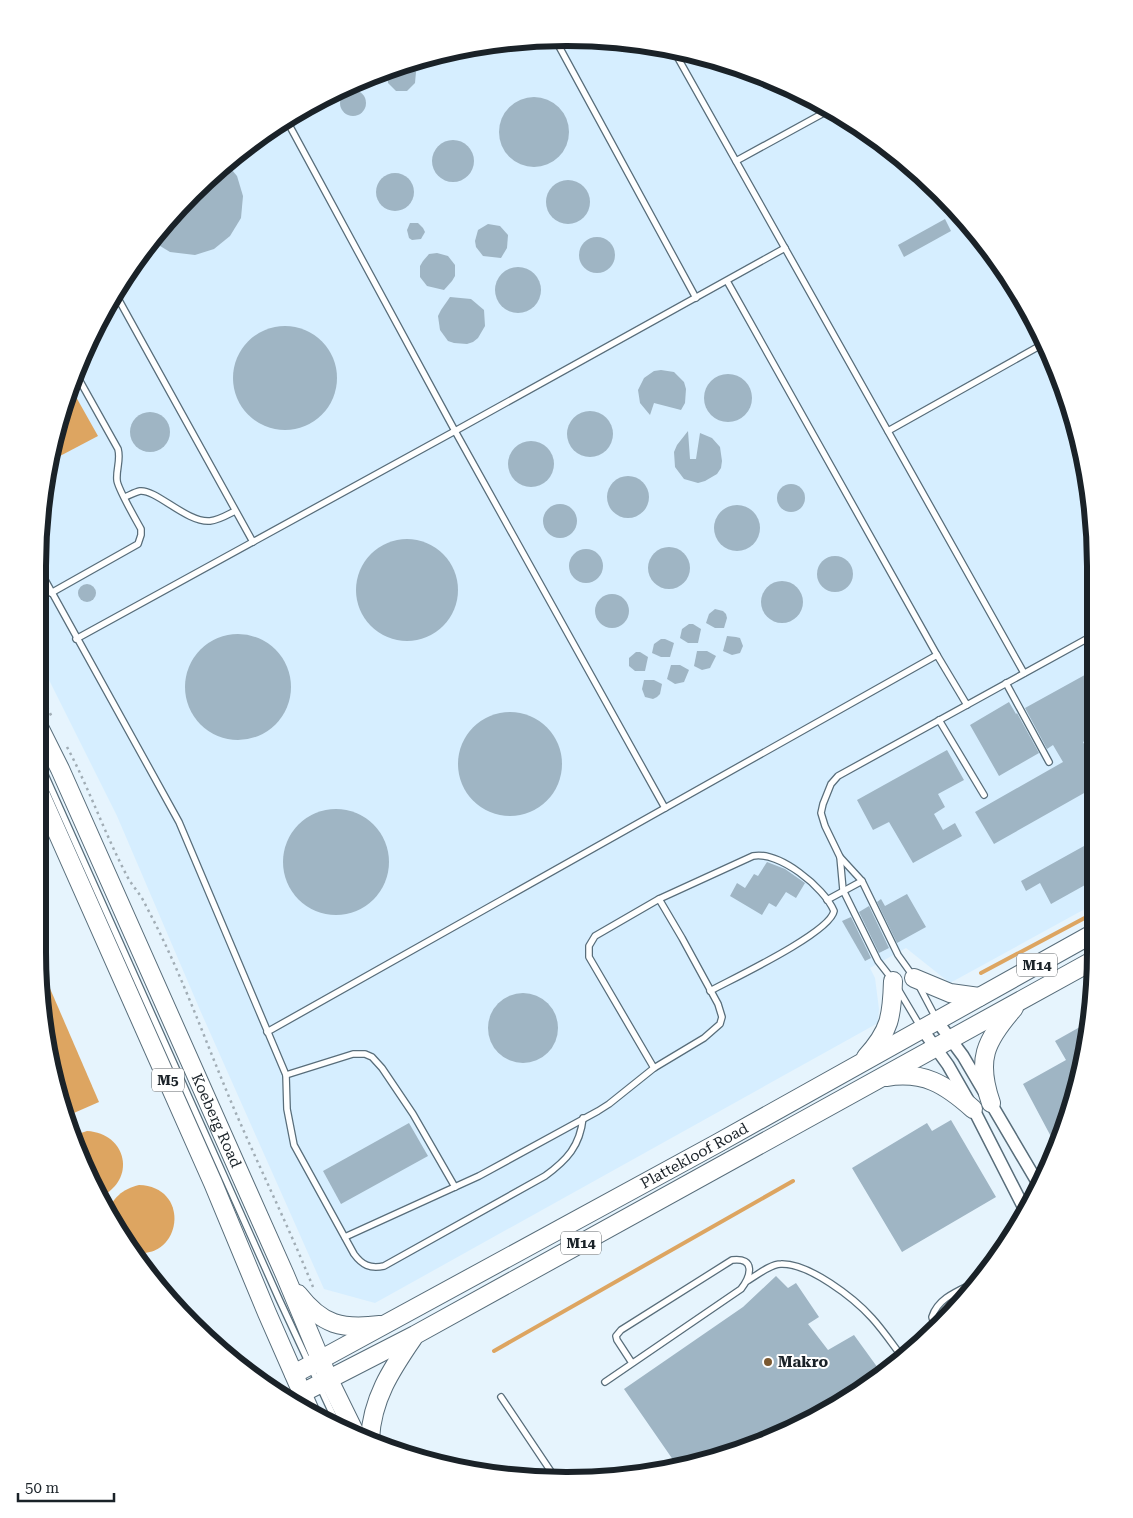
<svg xmlns="http://www.w3.org/2000/svg" width="1133" height="1518" font-family="'Roboto Serif',serif">
<style>
.built{fill:#d6eeff}
.water{fill:#dda561}
.lines{fill:none;stroke-linecap:round;stroke-linejoin:round}
.stream{stroke:#dda561;stroke-width:4}
.building{fill:#9fb5c4}
.lane-casing{stroke:#586d7a;stroke-width:8}
.street-casing{stroke:#586d7a;stroke-width:14}
.primary-casing{stroke:#586d7a;stroke-width:20}
.path{stroke:#a1adb5;stroke-width:2.5;stroke-dasharray:2.5 4;stroke-linecap:butt}
.lane{stroke:#fff;stroke-width:5.5}
.street{stroke:#fff;stroke-width:11}
.primary{stroke:#fff;stroke-width:18}
.poi-dot{fill:#7b5931;stroke:#fff;stroke-width:2}
.labels{text-anchor:middle;stroke-width:4;stroke-linejoin:round;paint-order:stroke}
.shield{fill:#fff;stroke:#5f6468;stroke-width:1}
.shield-label{font-size:14px;font-weight:bold;fill:#1a2228}
.street-label{font-size:15px;fill:#1a2228;stroke:#fff}
.poi-label{font-size:15px;font-weight:bold;fill:#1a2228;stroke:#fff;text-anchor:start}
.rim{fill:none;stroke:#1a2228;stroke-width:6}
</style>
<rect width="100%" height="100%" fill="#e6f4fd"/>
<path class="built" d="M532,39l104,3 101,24 94,43 84,60 71,76 69,119 36,133 3,407 -144,79 -44,-35 -36,20 5,10 4,31 -1,14 -503,280 -51,-14 -124,-279 -83,-194 -79,-158 1,-126 16,-102 37,-97 35,-61 65,-79 53,-46 88,-55 97,-37z"/>
<g class="water">
<path d="M71,388l27,48 -38,20 -7,-12 2,-14z"/>
<path d="M39,963l60,139 -32,14 -11,-27z"/>
<path d="M87,1131c40,2 50,49 13,66l-25,-62z"/>
<path d="M139,1185c54,2 42,78 -7,67l-24,-37c3,-17 15,-26 31,-30z"/>
</g>
<g class="lines">
<g class="stream">
<path d="M981,973l113,-60"/>
<path d="M494,1351l299,-170"/>
</g>
</g>
<g class="building">
<path d="M409,63l7,9 -1,11 -8,8h-11l-8,-8 -1,-11z"/>
<circle cx="353" cy="103" r="13"/>
<circle cx="534" cy="132" r="35"/>
<circle cx="453" cy="161" r="21"/>
<path d="M226,163l11,13 6,20 -2,22 -11,18 -16,13 -19,6 -25,-3 -18,-11 40,-48z"/>
<circle cx="395" cy="192" r="19"/>
<circle cx="568" cy="202" r="22"/>
<path d="M945,219l6,12 -47,26 -6,-12z"/>
<path d="M410,223h8l5,5 2,4 -4,7 -9,1 -3,-2 -2,-8z"/>
<path d="M488,224l12,2 8,9 -1,13 -6,10 -18,-2 -7,-9 -1,-6 3,-11z"/>
<circle cx="597" cy="255" r="18"/>
<path d="M437,253l11,3 7,9v11l-3,5 -8,9 -17,-4 -7,-9v-11l3,-5 6,-7z"/>
<circle cx="518" cy="290" r="23"/>
<path d="M450,297l21,2 13,11 1,16 -7,12 -5,4 -6,2 -13,-1 -6,-2 -8,-11 -2,-14 3,-6z"/>
<circle cx="285" cy="378" r="52"/>
<path d="M661,370l13,2 10,10 2,7 -1,14 -4,7 -27,-7 -4,12 -10,-12 -2,-13 6,-12 10,-7z"/>
<circle cx="728" cy="398" r="24"/>
<circle cx="590" cy="434" r="23"/>
<circle cx="150" cy="432" r="20"/>
<path d="M688,431l2,28h6l4,-26 12,5 8,9 2,14 -1,7 -4,6 -12,7 -7,2 -14,-4 -9,-12 -1,-15 3,-7z"/>
<circle cx="531" cy="464" r="23"/>
<circle cx="628" cy="497" r="21"/>
<circle cx="791" cy="498" r="14"/>
<circle cx="560" cy="521" r="17"/>
<circle cx="737" cy="528" r="23"/>
<circle cx="407" cy="590" r="51"/>
<circle cx="669" cy="568" r="21"/>
<circle cx="586" cy="566" r="17"/>
<circle cx="835" cy="574" r="18"/>
<circle cx="782" cy="602" r="21"/>
<circle cx="87" cy="593" r="9"/>
<circle cx="612" cy="611" r="17"/>
<path d="M715,609l8,2 3,3 1,4 -3,10h-9l-9,-5 3,-9z"/>
<path d="M689,624h4l8,5 -3,14h-10l-8,-5 2,-9z"/>
<circle cx="238" cy="687" r="53"/>
<path d="M727,636l9,1 4,1 3,8 -3,7 -8,2 -9,-4z"/>
<path d="M661,639h4l9,4 -4,14h-9l-9,-4 2,-9z"/>
<path d="M697,651h10l9,5 -6,12 -8,2 -8,-4z"/>
<path d="M636,652h4l8,5 -3,14h-10l-6,-5v-8z"/>
<path d="M671,665h9l9,5 -5,12 -9,2 -8,-5z"/>
<path d="M1092,671l1,66 -10,5 10,18v28l-99,56 -19,-32 88,-50 -10,-17 -6,4 -22,-41z"/>
<path d="M644,680h10l8,4 -2,10 -3,3 -4,2 -8,-2 -3,-8z"/>
<path d="M1009,702l7,12 1,-1 22,40 -40,23 -29,-51z"/>
<circle cx="510" cy="764" r="52"/>
<path d="M947,750l17,30 -26,14 7,13 -11,7 9,16 12,-7 7,13 -49,27 -24,-41 -16,8 -16,-30z"/>
<circle cx="336" cy="862" r="53"/>
<path d="M1093,841l1,39 -43,24 -11,-21 -14,8 -5,-10z"/>
<path d="M767,862l18,7 20,14 -9,15 -10,-6 -10,15 -7,-4 -7,12 -32,-19 7,-13 8,5 9,-14 4,2z"/>
<path d="M907,894l19,33 -29,16 -20,-41 4,-3 4,7z"/>
<path d="M869,906l20,42 -10,5 -20,-41z"/>
<path d="M851,917l20,41 -6,3 -23,-40z"/>
<circle cx="523" cy="1028" r="35"/>
<path d="M1087,1023l-19,98 -12,25 -33,-62 43,-24 -11,-19z"/>
<path d="M951,1120l45,77 -94,55 -50,-84 75,-45 5,8z"/>
<path d="M409,1123l19,33 -87,48 -18,-33z"/>
<path d="M776,1276l12,12 8,-5 23,34 -11,7 20,26 26,-15 29,40 -114,65 -66,23 -25,4 -54,-78 119,-82z"/>
</g>
<g class="lines">
<defs>
<g id="lane">
<path d="M555,39l141,259"/>
<path d="M674,51l350,622"/>
<path d="M287,121l168,310 210,377"/>
<path d="M736,161l95,-52"/>
<path d="M115,293l138,249"/>
<path d="M888,431l155,-87"/>
<path d="M125,497c5,-2 10,-5 15,-6 16,-2 47,32 70,30 9,-1 17,-6 25,-10"/>
<path d="M39,569l140,253 107,253 1,34 7,36 60,109c8,11 16,15 30,12l161,-90c22,-16 35,-30 38,-58"/>
<path d="M51,593l87,-49 3,-9v-6c-5,-9 -24,-42 -24,-49 -1,-11 4,-20 1,-31l-42,-75"/>
<path d="M76,639l379,-208 330,-183"/>
<path d="M937,655l30,50"/>
<path d="M1006,683l43,79"/>
<path d="M939,720l45,75"/>
<path d="M38,759l241,540 60,129"/>
<path d="M840,857l3,33 35,71 14,18"/>
<path d="M827,900l35,-19"/>
<path d="M913,976l-15,-21 -36,-74 -22,-24 -15,-31 -4,-13 2,-9 8,-20 7,-8 254,-140"/>
<path d="M918,984l18,34"/>
<path d="M898,989l22,37"/>
<path d="M267,1032l670,-377 -210,-374"/>
<path d="M654,1068l-65,-111v-11l6,-10 64,-37 94,-43c26,-5 71,31 81,55 -4,22 -102,68 -124,80"/>
<path d="M286,1075l67,-21h12l7,3 10,11 31,46 42,73"/>
<path d="M345,1237l134,-61 119,-65 11,-7 45,-36 50,-30 16,-14 2,-7 -4,-13 -36,-66 -23,-39"/>
<path d="M747,1281c9,-5 23,-17 34,-17 28,-1 73,34 91,54 11,12 21,27 31,40"/>
<path d="M935,1328l-3,-11c6,-20 29,-27 46,-36"/>
<path d="M605,1382l136,-93c10,-13 15,-32 -9,-29l-111,70 -5,6 1,4 15,23"/>
<path d="M501,1397l53,79"/>
</g>
<g id="street">
<path d="M937,1021l26,35 76,129"/>
<path d="M922,1029l26,36 28,49 50,98"/>
</g>
<g id="primary">
<path id="s1" d="M38,725l22,44 225,506 44,105 26,53"/>
<path d="M38,789l175,394 54,130 43,98"/>
<path d="M914,978l36,15 29,4"/>
<path d="M866,1057c24,-26 26,-41 27,-76"/>
<path d="M886,1077c38,-6 59,7 87,32"/>
<path d="M991,1103c-15,-43 -6,-62 23,-95"/>
<path d="M298,1294c24,31 44,36 82,31"/>
<path id="s2" d="M294,1374l424,-231 376,-210"/>
<path d="M302,1393l113,-58 679,-375"/>
<path d="M370,1439c2,-40 21,-69 43,-101"/>
</g>
</defs>
<use href="#lane" class="lane-casing"/>
<use href="#street" class="street-casing"/>
<use href="#primary" class="primary-casing"/>
<g class="path">
<path d="M38,690l14,27"/>
<path d="M67,747c22,41 37,85 59,127 5,11 15,20 20,32 34,63 58,132 86,198 26,61 56,121 81,183"/>
</g>
<use href="#lane" class="lane"/>
<use href="#street" class="street"/>
<use href="#primary" class="primary"/>
</g>
<circle class="poi-dot" cx="768" cy="1362" r="5"/>
<g class="labels">
<g class="shield">
<rect x="1017" y="953.5" width="40" height="23" rx="4"/>
<rect x="152" y="1068.5" width="32" height="23" rx="4"/>
<rect x="561" y="1231.5" width="40" height="23" rx="4"/>
</g>
<g class="shield-label">
<text x="1037" y="970">M14</text>
<text x="168" y="1085">M5</text>
<text x="581" y="1248">M14</text>
</g>
<g class="street-label">
<text dy="5" stroke="none"><textPath href="#s1" startOffset="434">Koeberg Road</textPath></text>
<text dy="5" stroke="none"><textPath href="#s2" startOffset="456">Plattekloof Road</textPath></text>
</g>
<g class="poi-label">
<text x="778" y="1367">Makro</text>
</g>
</g>
<path d="M0 0H1133V1518H0ZM566 46H567A520 520 0 0 1 1087 566V952A520 520 0 0 1 567 1472H566A520 520 0 0 1 46 952V566A520 520 0 0 1 566 46Z" fill="#fff" fill-rule="evenodd"/>
<path class="rim" d="M566 46H567A520 520 0 0 1 1087 566V952A520 520 0 0 1 567 1472H566A520 520 0 0 1 46 952V566A520 520 0 0 1 566 46Z"/>
<path d="M18 1493v8h96v-8" fill="none" stroke="#1a2228" stroke-width="2.5"/>
<text x="25" y="1493" font-size="15" fill="#1a2228" stroke="#ffffff" stroke-width="4" paint-order="stroke">50 m</text>
</svg>
